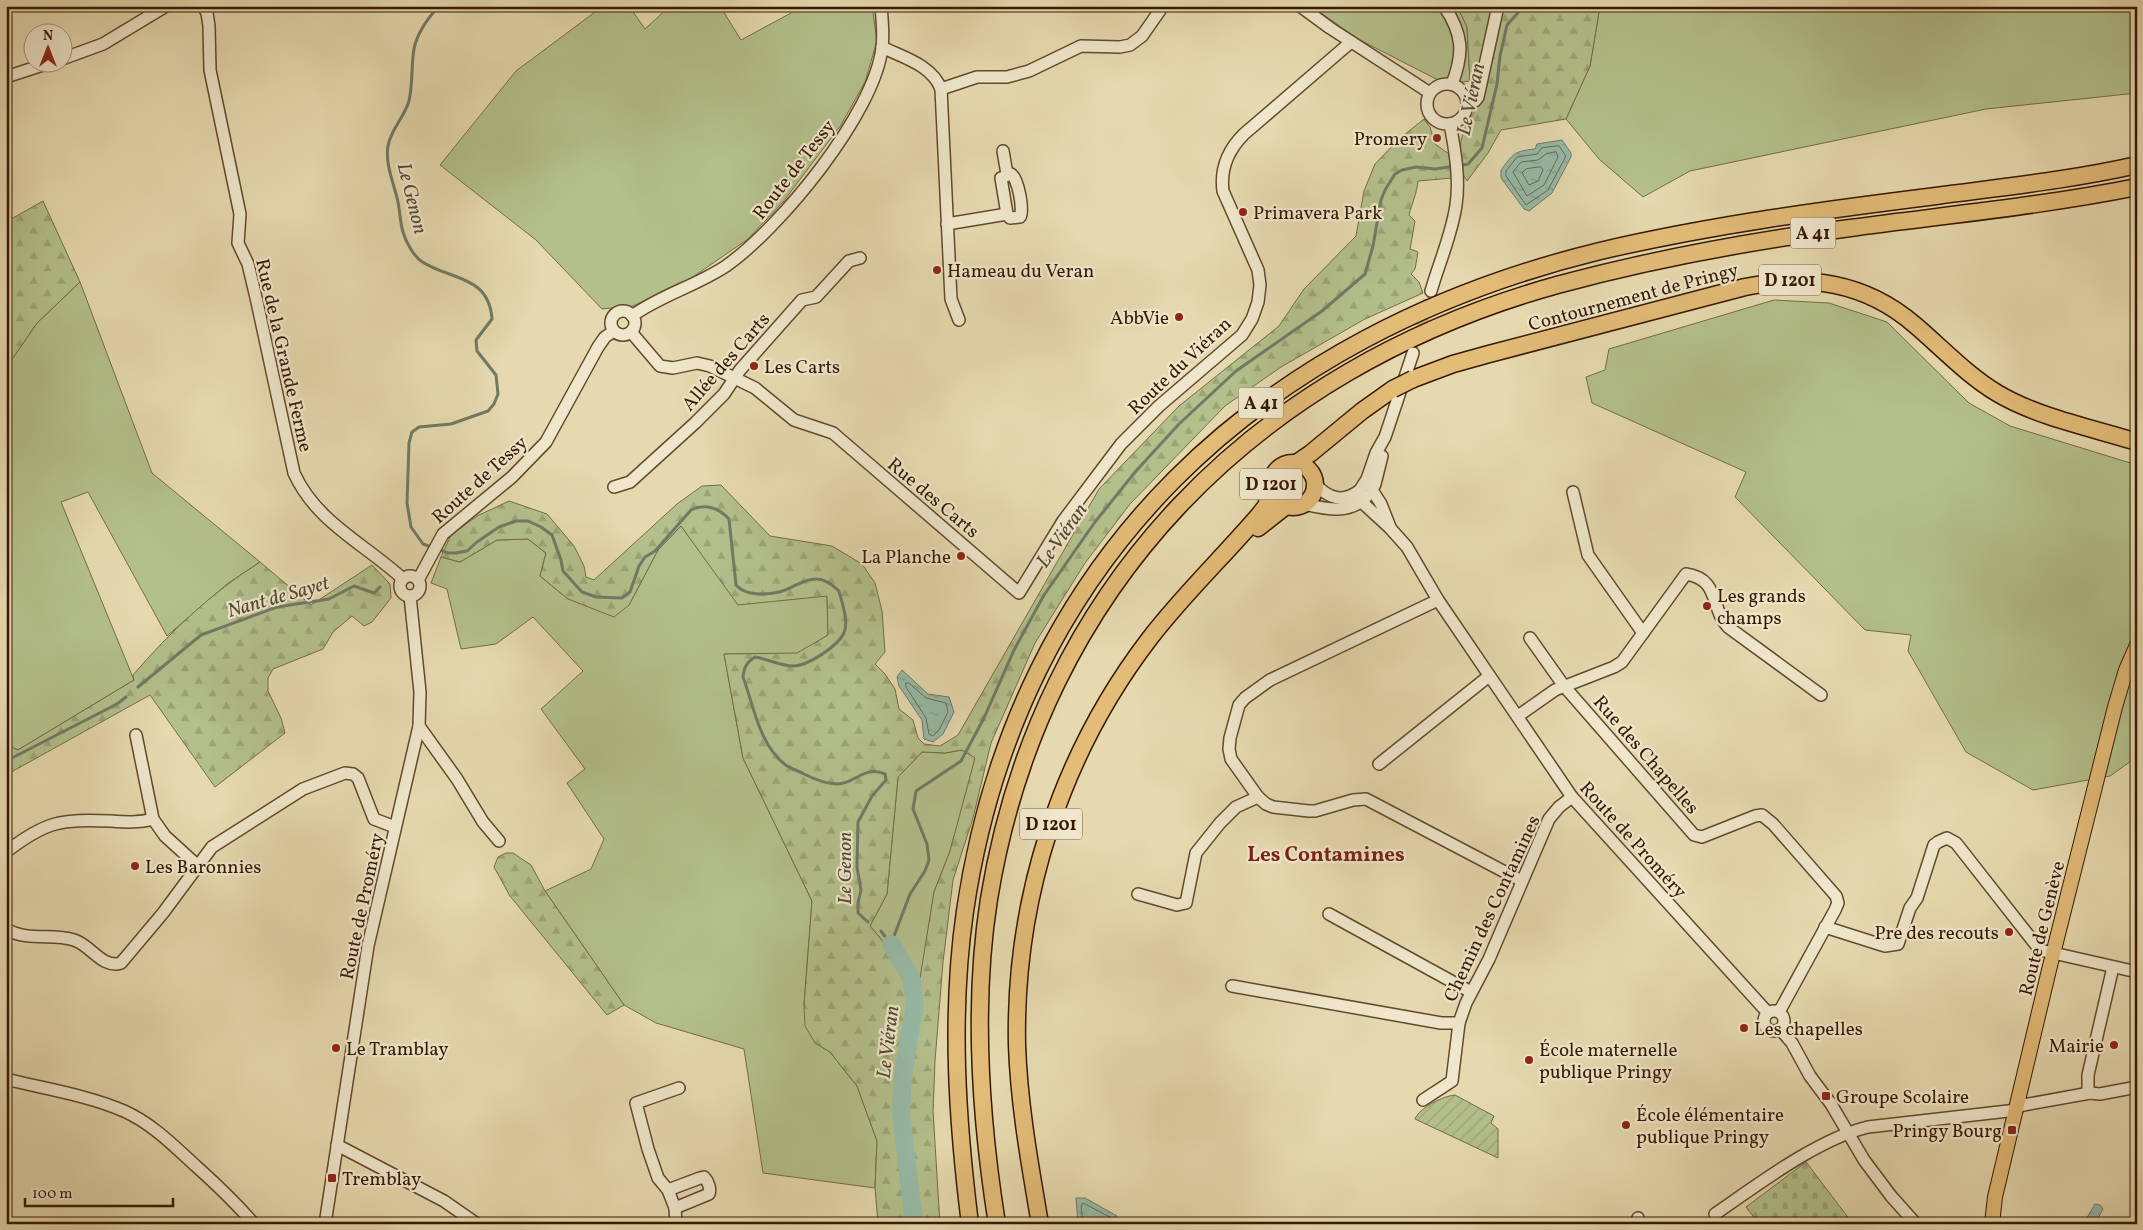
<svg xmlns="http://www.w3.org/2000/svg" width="2143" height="1230" font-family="Vollkorn,serif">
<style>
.green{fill:#b3c08c;stroke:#746c47}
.forest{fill:url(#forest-firs);stroke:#746c47;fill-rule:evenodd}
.cemetery{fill:url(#cemetery-stones);stroke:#746c47}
.garden{fill:url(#garden-furrows);stroke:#746c47}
.water{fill:url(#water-ripples);stroke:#707a65}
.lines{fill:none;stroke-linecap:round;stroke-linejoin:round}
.shore{stroke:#666a54;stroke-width:1}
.stream{stroke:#707a65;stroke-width:3}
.river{stroke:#97baa7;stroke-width:18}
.minor-tunnel{stroke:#c3b38c;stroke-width:11;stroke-dasharray:11 5.5;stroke-linecap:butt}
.minor-casing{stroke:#62492d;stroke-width:14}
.major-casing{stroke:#361902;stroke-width:16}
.highway-casing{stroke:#361902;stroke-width:19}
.minor{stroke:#efe6cb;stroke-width:11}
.major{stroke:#e3bc78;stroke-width:14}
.highway{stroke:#e3bc78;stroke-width:16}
.highway-bridge-casing{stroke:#361902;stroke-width:19;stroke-linecap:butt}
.highway-bridge{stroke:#e3bc78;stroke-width:16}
.poi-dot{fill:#8f2418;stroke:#efe6cb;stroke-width:2}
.labels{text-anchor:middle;stroke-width:4.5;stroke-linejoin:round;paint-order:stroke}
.shield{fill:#efe6cb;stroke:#6e563e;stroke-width:1}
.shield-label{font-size:18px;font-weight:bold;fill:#361902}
.poi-label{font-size:19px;fill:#361902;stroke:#efe6cb;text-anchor:start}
.street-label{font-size:19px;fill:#361902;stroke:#efe6cb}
.water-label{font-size:20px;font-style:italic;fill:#534934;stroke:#efe6cb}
.quarter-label{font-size:21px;font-weight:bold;fill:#7a1f14;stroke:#efe6cb}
</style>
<defs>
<pattern id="forest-firs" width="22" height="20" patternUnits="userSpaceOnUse" patternTransform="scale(1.25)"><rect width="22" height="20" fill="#b3c08c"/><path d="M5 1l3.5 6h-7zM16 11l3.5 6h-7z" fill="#9ba477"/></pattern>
<pattern id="cemetery-stones" width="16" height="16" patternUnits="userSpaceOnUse" patternTransform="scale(1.25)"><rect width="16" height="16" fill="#b3c08c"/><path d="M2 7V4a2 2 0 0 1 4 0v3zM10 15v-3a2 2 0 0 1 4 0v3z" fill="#9ba477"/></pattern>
<pattern id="garden-furrows" width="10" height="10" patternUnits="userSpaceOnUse" patternTransform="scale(1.25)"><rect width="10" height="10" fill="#b3c08c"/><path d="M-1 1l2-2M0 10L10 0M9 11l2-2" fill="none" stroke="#9ba477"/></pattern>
<pattern id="water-ripples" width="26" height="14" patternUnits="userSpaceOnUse" patternTransform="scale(1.25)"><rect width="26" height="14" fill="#97baa7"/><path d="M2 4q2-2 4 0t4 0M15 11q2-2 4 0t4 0" fill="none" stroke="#839f8e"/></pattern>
</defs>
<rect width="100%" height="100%" fill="#e6d9af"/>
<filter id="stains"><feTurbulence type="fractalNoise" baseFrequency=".004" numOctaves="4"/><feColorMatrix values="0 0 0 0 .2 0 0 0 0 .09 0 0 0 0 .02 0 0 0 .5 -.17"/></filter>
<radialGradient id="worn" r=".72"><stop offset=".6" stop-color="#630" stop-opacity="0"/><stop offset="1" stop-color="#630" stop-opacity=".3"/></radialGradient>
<g class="green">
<path d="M603,6h26l16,23 25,-23h50l21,34 50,-27 2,-7h79l5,35 -12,41 -24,43 -58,77 -35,37 -61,42 -54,25 -31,3 -66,-69 -96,-75 76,-94z"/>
<path d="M1311,6h146l10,21 3,54 -14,2 -18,-3 -80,-41z"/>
<path d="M1600,6h537v87l-151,16 -296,62 -47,26 -44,-38 -33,-40 24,-53z"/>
<path d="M80,282l72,191 108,89 -33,22 -60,52 -79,-144 -27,10 73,178 -116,70 -12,-5v-377l31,-45z"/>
<path d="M1774,300l55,3 58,19 82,81 41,23 127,39v292l-27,19 -77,14 -67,-38 -58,-101 3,-16 -46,-5 -130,-133 11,-25 -154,-69 -6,-26 19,-7 4,-21z"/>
<path d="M681,526l57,78 89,-9 1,40 -31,19h-73l19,104 69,143 -8,104 11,38 15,9 27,34 20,55 -2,47 -112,-15 -19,-124 -88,-26 -32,-18 -79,-114 46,-22 13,-30 -37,-56 18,-14 -44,-60 42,-38 -50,-54 -37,27 -35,5 -14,-60 -16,-6 10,-26 19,5 37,-22 31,-1 18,14 -6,23 28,23 61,6 29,-55z"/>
<path d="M962,750l14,7 -26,94 -16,41 -13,86 -21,-16 -30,-36 17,-32 11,-117 24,-25 23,1z"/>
</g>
<g class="forest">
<path d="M1457,6h143l-10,60 -24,53 -65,11 -13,23 -21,28 -3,-5c-5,-32 -7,-39 12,-66l-6,-29 -3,-54z"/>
<path d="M1424,119l6,8 5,17 14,10 3,24 -34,3c-1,12 -6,22 -9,34l6,6 -5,28 8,3 -3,17 -4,5 8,8 4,11 -58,26 -84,48 -56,39 -95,98 -45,59 -50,80 -44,100 -18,75 -20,62 -10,82 -8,99 -2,50 7,113h-62l-3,-36 2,-47 -20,-55 -27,-34 -15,-9 -10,-17 -1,-21 8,-104 -69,-143 -19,-104 73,-1 31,-18 -1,-39 -89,9 -57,-79 -23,24 -29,55 -15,12 -46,-18 -28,-23 6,-23 -18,-14 -31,1 -37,22 -19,-5 10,-22 26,-19 32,-15 38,13 27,32 10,20 2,11 8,3 83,-76 25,-18 19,-1 49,51 62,10 30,18 13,19 7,28 3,41 -10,12 10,10 10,15 4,20 14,11 5,18 6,6 16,2 18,-11 141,-246 80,-83 100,-80 25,-37 52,-53 8,-45 11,-27 24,-25zM962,750l13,8 -25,93 -16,41 -14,86 -20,-16 -30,-36 17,-32 11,-117 24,-25 23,1z"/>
<path d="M43,201l37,81 -43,41 -31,45v-146z"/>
<path d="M260,562l51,43 61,-40 18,19 1,14 -19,24 -8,4 -12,-10 -19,16 -10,17 -50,20 -5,9v13l13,27 4,15 -70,54 -65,-92 -144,80v-30l12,5 116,-70 -1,-5c37,-43 78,-82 127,-113z"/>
<path d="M506,853h7l18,12 14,26 79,114 -17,10 -97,-119 -16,-29 4,-10z"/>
</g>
<path class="cemetery" d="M1806,1162l44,58 -4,4h-87l-13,-17z"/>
<path class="garden" d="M1455,1095l39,21 -3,7 7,6v29l-83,-39c4,-11 28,-23 40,-24z"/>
<g class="water">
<path d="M1562,140l9,13v4l-19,36 -23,18 -5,-2 -23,-31v-8c12,-16 13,-19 34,-21l2,-5z"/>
<path d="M902,670l26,24 21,3 5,15 -11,22 -10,8 -9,-3 -2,-19 -23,-34 -2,-9z"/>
<path d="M1076,1198h9l32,18 -2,8h-37z"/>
<path d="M2095,1204l5,1 3,4 -8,15 -10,-3z"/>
</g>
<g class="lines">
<g class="shore">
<path d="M1559,146l7,10 -18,34 -22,15 -20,-29v-5l11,-14 20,-3 5,-6z"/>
<path d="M1556,152l2,5 -14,28 -17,11 -14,-24 8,-10 17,-2 8,-6z"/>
<path d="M1541,167l2,3 -5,11 -9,4 -7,-12 4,-4z"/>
<path d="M906,683h3l17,15 20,5 2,9 -9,18 -6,6 -4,-2 -3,-16 -20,-31z"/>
<path d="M1083,1224l-2,-18 2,-3 27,14v7"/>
</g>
<g class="stream">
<path d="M439,6c-11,12 -22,27 -25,43 -3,17 -1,35 -5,52 -5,17 -18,28 -21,45 -3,19 6,37 10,56 2,10 2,20 5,30 3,10 10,23 18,29 27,19 68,13 71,58l-16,21 1,11 19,24 2,19 -4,10 -6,7 -37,13 -32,3 -7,5 -3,11 -2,60 4,24 12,17 25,9h8l11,-2 10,-9 22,-15 17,-6h12l13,6 11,8 9,25 2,11 19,21 14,5 26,1 8,-6 9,-26 6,-9 10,-6 36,-41c14,-7 28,-2 38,9l7,66c9,11 30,10 43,7 13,-3 23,-13 37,-13 9,0 17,6 23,12 3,12 10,30 5,42 -6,13 -36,33 -51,33 -11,0 -26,-7 -38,-9 -8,5 -11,10 -12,20 11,29 16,69 44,89 5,3 12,5 17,8 10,5 23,10 33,10 19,0 26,-19 48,-10l1,6 -14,16 -14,26 -1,45 4,23 -3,13v10l10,9"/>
<path d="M138,687l63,-52 76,-28 52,-8 25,-13 20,7 6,-6"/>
<path d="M6,761l111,-57 9,-7"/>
<path d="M881,931l10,13"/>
<path d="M891,944l19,-50 15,-23 4,-11 -2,-16 -14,-35 3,-18 45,-30 23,-43 30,-68 30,-55 51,-73 41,-51 43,-47 57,-53 86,-60 43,-37 8,-28 8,-46 4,-10 10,-16 7,-4 14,-3 19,2 33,-5 14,-16 15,-64 3,-28 7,-31 17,-19"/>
</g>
<path class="river" d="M891,944l20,33 4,27 -12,71 -2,38 13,111"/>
<path class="minor-tunnel" d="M1416,342l15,-51"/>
<defs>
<g id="minor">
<path d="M203,6l4,7 2,13 1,44 30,144 -2,29 10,21 9,38 37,171c22,49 71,71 109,106"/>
<path d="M1300,6l30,22 100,65"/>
<path d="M1444,6c19,28 20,47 8,78"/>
<path d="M882,47c22,11 50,18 59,42l10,210 8,21"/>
<path d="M62,59l41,-15 63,-38"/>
<path d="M6,77l46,-15"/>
<circle cx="1447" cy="104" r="20"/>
<path d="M941,89l36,-12h30l22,-6 52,-25 39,1 10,-2 12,-9 21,-30"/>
<path d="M1468,103l7,-2 3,-4 20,-91"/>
<path d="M1003,151l4,23"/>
<path d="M947,224l60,-10 3,4 10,-1c4,-7 -2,-39 -9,-43l-10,4 6,36"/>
<path d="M1431,291c8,-28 21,-57 25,-86 4,-26 -1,-55 -6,-81"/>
<circle cx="623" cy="323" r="12"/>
<path d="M632,316c29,-21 64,-30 94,-50 54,-38 148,-152 156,-218 2,-14 0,-28 -1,-42"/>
<path d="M631,332l29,34 13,2 24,-5 13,3 45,22 39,32 39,13 186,160 44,-72 58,-77 38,-38 83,-71 10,-16 6,-17 2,-17 -2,-15 -35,-79c-3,-23 5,-41 21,-57l107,-92"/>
<path d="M1413,353l-28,84 -9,16 -9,26 -7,11 5,15 25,23 17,19 31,53 134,197 196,216"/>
<path d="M1382,456l-7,28 -3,6 9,14 9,23"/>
<path d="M1314,483c14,15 28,21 46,7"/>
<path d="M614,487l16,-5 65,-59 29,-29 16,-24 62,-70 14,-3 33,-36 11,-3"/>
<path d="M1573,492l15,63 55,78"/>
<path d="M1304,504c22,5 46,11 63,-8"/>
<circle cx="410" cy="586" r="10"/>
<path d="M418,580l25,-46 69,-57 34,-35 52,-95 7,-10 9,-6"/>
<path d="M1438,600l-168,80 -25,18 -6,7 -9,33 -1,11 2,10 27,38 8,7 7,3 36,4h6l38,-11 13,-1 156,82"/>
<path d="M1530,638l34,48 130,149 8,2 5,-2 48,-19 7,-1 11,9 63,72 2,7 -3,7 -56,102"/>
<path d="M1518,716l37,-26 59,-23 8,-5 64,-88c34,5 24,34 42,53l93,68"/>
<path d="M419,726l38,53 26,43 16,19"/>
<path d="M136,735l17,84 12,17 33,30"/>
<path d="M1379,764l110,-88"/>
<path d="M6,852c40,-31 55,-33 105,-31 14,1 28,2 42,-2"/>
<path d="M1138,894l39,11 9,-2 10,-50 24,-30 16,-16 22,-10"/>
<path d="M1329,914l142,78"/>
<path d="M1825,927l60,19 13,-2 12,-36 7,-10 17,-53 4,-3 9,-4 9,5 84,107 97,22"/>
<path d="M6,929c22,13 46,4 68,11 17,5 28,29 47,23l42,-50 49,-66 91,-58 42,-16 8,1 5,4 16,41 21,8"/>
<path d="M1232,986l209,37h18l7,-20 23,-44 60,-140 10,-12 13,-10"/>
<circle cx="1774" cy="1021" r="10"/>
<path d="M1780,1029l12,14 18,33 21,28 33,56 27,36 25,28"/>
<path d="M6,1079c39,10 81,16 118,32 29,13 51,36 73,56 20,18 39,36 57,57"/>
<path d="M2090,1093l-2,-4v-14l25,-108"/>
<path d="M1423,1100l29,-19 7,-58"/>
<path d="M2018,1106l72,-13 10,1 37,-7"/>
<path d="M337,1145l107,56 33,23"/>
<path d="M668,1190l32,-12 4,-1c4,4 7,12 5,17l-34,14"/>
<path d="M1715,1214c42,-29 103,-75 153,-87l149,-17"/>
<path d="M325,1224l43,-278 51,-220 1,-34 -10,-96"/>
<path d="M676,1224l-1,-16 -7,-18 -10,-12 -10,-29 -12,-46 43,-15"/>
<path d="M1636,1224l2,-6"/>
</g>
<path id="major" d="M1992,1224l3,-27 54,-227 66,-263 11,-37 11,-25"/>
<g id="highway">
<path d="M1413,379l40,-15 36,-10 256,-67c63,-13 120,-5 170,38 27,23 52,50 82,68 40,24 95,35 140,49"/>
<circle cx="1293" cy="485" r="22"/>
<path d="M1295,464l16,-11 51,-42 31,-22"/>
<path d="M1258,528l28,-22"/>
<path d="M970,1224c-13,-104 -20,-209 -5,-313 52,-354 295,-577 635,-660 111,-26 224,-41 336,-55 67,-9 135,-16 201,-31"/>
<path d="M997,1224c-17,-107 -25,-218 -8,-325 51,-313 266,-530 568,-614 96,-26 194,-44 293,-57 96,-13 192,-22 287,-41"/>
<path d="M1040,1224c-10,-59 -21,-119 -23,-179 -3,-146 44,-291 133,-407 33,-43 73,-81 109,-123l7,-9 5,-16"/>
</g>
</defs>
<use href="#minor" class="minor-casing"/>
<use href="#major" class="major-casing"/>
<use href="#highway" class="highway-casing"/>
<use href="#minor" class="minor"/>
<use href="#major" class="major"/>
<use href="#highway" class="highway"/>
<defs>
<path id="highway-bridge" d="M1393,389l20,-10"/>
</defs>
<use href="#highway-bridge" class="highway-bridge-casing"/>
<use href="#highway-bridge" class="highway-bridge"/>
</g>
<g class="poi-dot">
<circle cx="1437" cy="138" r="5"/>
<circle cx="1243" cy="212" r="5"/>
<circle cx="937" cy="270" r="5"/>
<circle cx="1179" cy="317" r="5"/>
<circle cx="754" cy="366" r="5"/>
<circle cx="961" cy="556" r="5"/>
<circle cx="1707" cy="606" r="5"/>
<circle cx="135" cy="866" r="5"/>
<circle cx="2009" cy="932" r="5"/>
<circle cx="1744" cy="1028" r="5"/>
<circle cx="2114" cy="1045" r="5"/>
<circle cx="336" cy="1048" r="5"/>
<circle cx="1529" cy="1060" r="5"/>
<rect x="1821" y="1091" width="10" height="10" rx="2.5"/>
<circle cx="1626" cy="1125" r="5"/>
<rect x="2007" y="1125" width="10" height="10" rx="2.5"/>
<rect x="327" y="1173" width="10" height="10" rx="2.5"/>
</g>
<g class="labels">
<g class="shield">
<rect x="1790.5" y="217.5" width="45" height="31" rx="4"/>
<rect x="1759" y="264.5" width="62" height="31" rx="4"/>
<rect x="1238.5" y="387.5" width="45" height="31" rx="4"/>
<rect x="1240" y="468.5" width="62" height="31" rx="4"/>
<rect x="1020" y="808.5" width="62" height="31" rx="4"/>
</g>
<g class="shield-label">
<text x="1813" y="239">A 41</text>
<text x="1790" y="286">D 1201</text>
<text x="1261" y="409">A 41</text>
<text x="1271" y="490">D 1201</text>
<text x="1051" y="830">D 1201</text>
</g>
<g class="poi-label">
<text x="1427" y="145" text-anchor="end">Promery</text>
<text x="1253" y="219">Primavera Park</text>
<text x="947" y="277">Hameau du Veran</text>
<text x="1169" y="324" text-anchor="end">AbbVie</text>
<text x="764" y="373">Les Carts</text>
<text x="951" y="563" text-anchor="end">La Planche</text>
<text x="1717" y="602">Les grands<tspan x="1717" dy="22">champs</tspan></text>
<text x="145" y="873">Les Baronnies</text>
<text x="1999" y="939" text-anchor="end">Pre des recouts</text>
<text x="1754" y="1035">Les chapelles</text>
<text x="2104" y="1052" text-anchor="end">Mairie</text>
<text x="346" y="1055">Le Tramblay</text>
<text x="1539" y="1056">École maternelle<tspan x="1539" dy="22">publique Pringy</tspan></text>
<text x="1836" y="1103">Groupe Scolaire</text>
<text x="1636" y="1121">École élémentaire<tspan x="1636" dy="22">publique Pringy</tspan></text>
<text x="2002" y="1137" text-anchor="end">Pringy Bourg</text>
<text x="342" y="1185">Tremblay</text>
</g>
<g class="street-label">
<text transform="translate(793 169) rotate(-52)" y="7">Route de Tessy</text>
<text transform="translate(1633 296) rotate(-15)" y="7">Contournement de Pringy</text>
<text transform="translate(285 355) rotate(77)" y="7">Rue de la Grande Ferme</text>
<text transform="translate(725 361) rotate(-49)" y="7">Allée des Carts</text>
<text transform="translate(1179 365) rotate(-43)" y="7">Route du Viéran</text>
<text transform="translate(479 479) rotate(-42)" y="7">Route de Tessy</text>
<text transform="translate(934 497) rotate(40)" y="7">Rue des Carts</text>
<text transform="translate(1647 754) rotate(49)" y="7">Rue des Chapelles</text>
<text transform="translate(1634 839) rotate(48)" y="7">Route de Proméry</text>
<text transform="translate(361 906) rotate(-78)" y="7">Route de Proméry</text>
<text transform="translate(1491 908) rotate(-65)" y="7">Chemin des Contamines</text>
<text transform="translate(2041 928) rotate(-76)" y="7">Route de Genève</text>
</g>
<g class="water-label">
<text transform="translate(1470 99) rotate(-78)" y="7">Le Viéran</text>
<text transform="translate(413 198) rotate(76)" y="7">Le Genon</text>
<text transform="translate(1061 535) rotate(-55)" y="7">Le Viéran</text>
<text transform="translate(278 596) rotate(-16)" y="7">Nant de Sayet</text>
<text transform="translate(844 868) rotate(-90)" y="7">Le Genon</text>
<text transform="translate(887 1042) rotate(-83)" y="7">Le Viéran</text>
</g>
<g class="quarter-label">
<text x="1326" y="861">Les Contamines</text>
</g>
</g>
<rect width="2143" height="1230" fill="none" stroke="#e6d9af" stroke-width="25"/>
<rect x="8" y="8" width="2128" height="1215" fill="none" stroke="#361902" stroke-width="2.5"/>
<rect x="12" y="12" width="2118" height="1205" fill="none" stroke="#361902"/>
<g transform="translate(48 48)"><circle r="24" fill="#efe6cb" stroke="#a5947b"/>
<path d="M0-4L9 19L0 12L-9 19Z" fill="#8f2418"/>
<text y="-8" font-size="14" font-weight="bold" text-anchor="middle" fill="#361902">N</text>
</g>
<path d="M25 1198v8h148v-8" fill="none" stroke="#361902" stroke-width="2.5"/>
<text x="32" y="1198" font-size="15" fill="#361902" stroke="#efe6cb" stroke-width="4" paint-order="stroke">100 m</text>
<rect width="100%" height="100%" filter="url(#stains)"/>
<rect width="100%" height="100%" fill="url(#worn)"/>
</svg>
